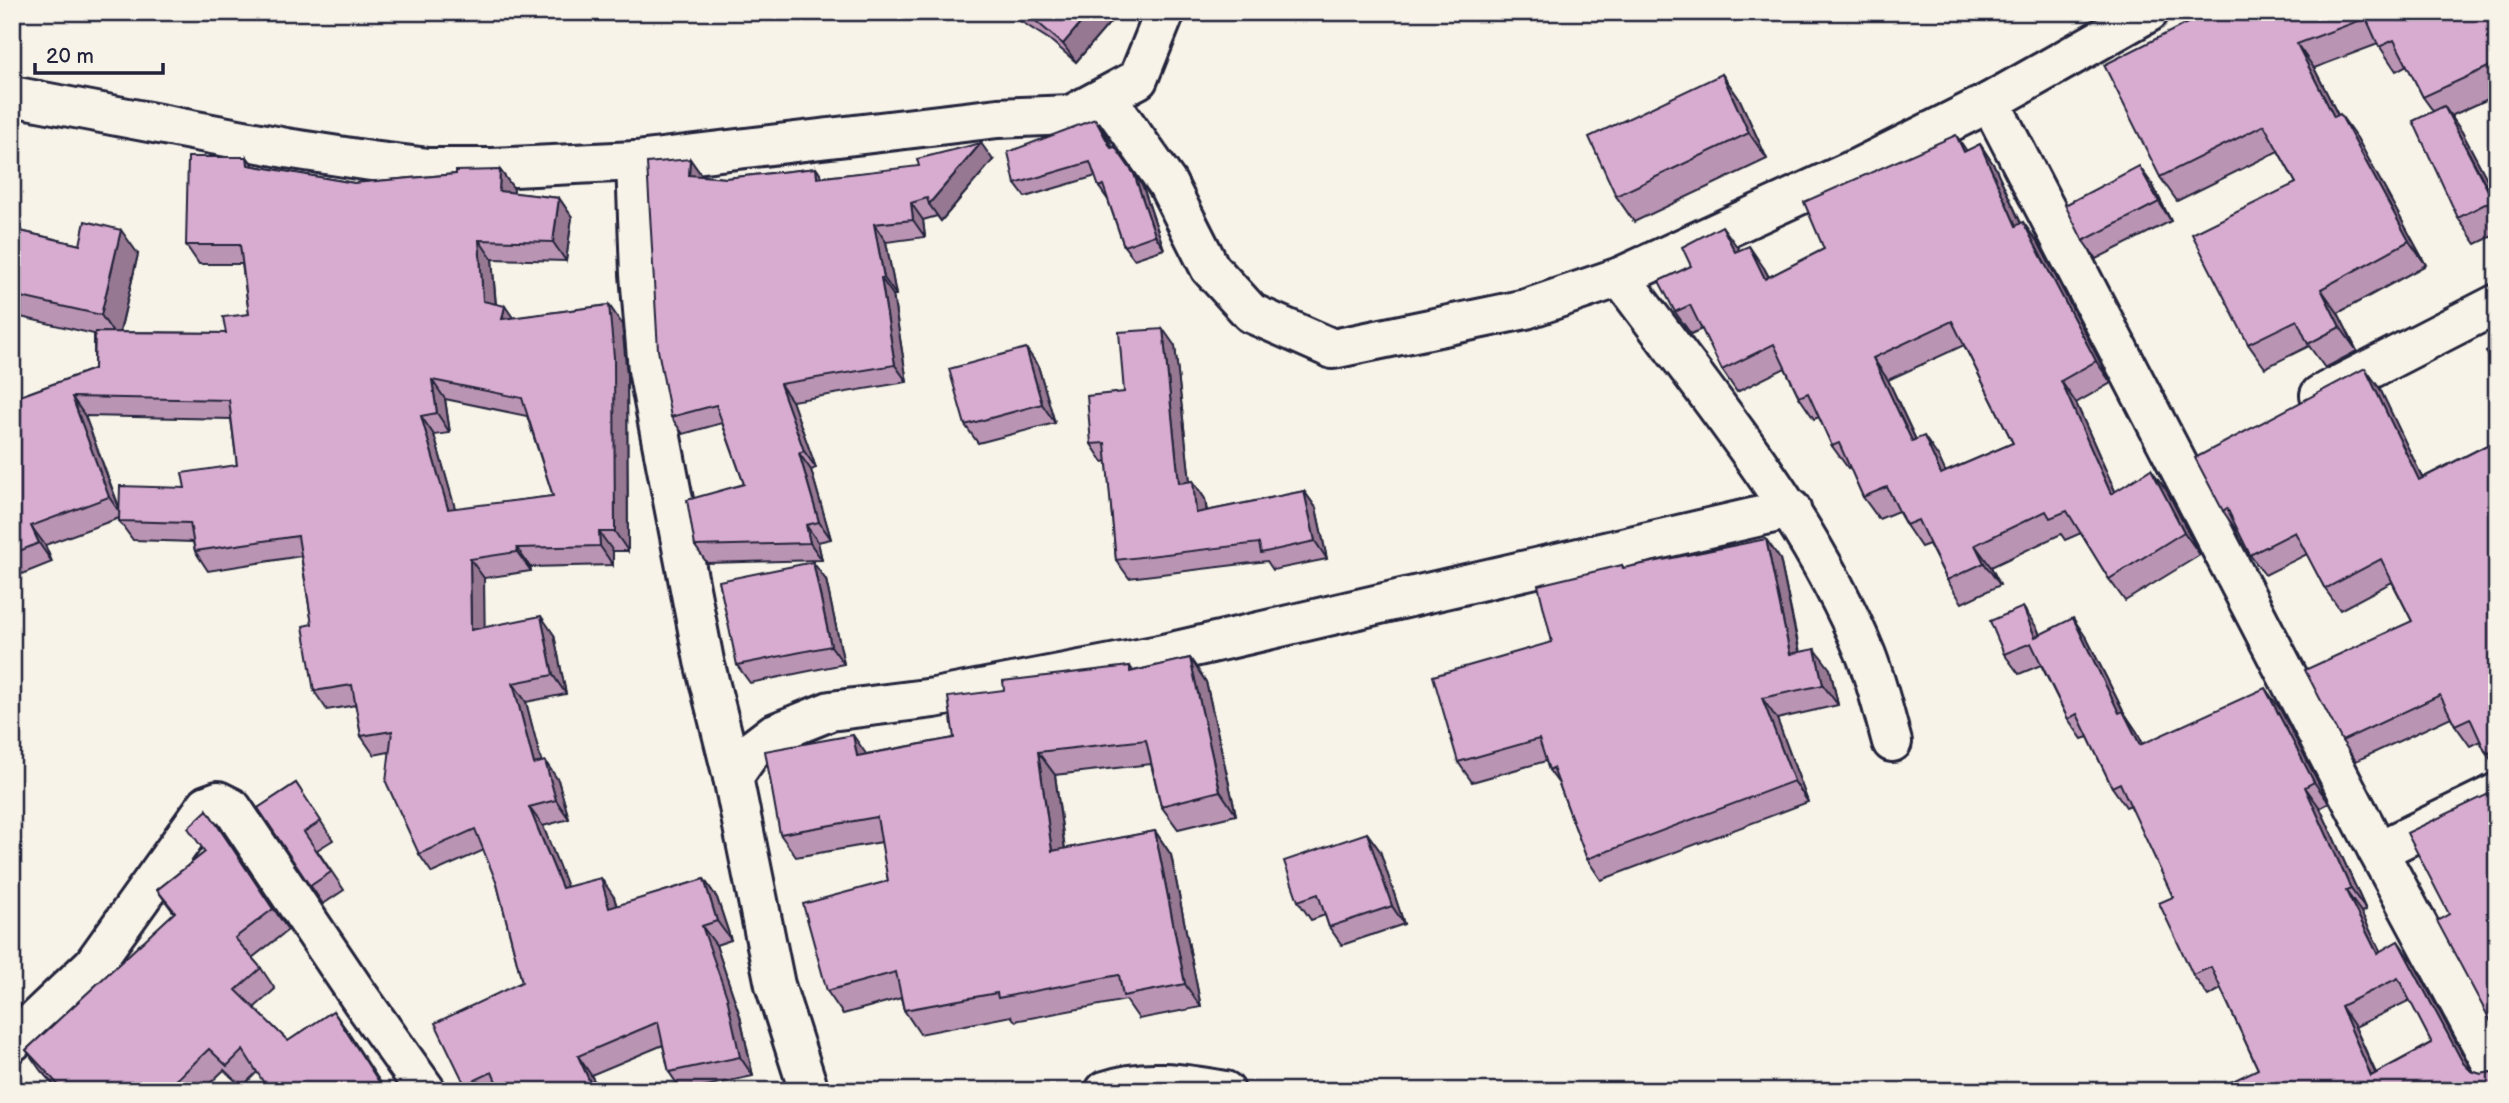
<svg xmlns="http://www.w3.org/2000/svg" width="2509" height="1103" font-family="'Balsamiq Sans',sans-serif">
<style>
.lines{fill:none;stroke-linecap:round;stroke-linejoin:round}
.street-casing{stroke:#22223b;stroke-width:44}
.street{stroke:#f7f3e8;stroke-width:38}
.wall{fill:#ba94b3;stroke:#22223b;stroke-width:2;fill-rule:evenodd}
.shaded-wall{fill:#977892;stroke:#22223b;stroke-width:2}
.building{fill:#d8acd0;stroke:#22223b;stroke-width:2;fill-rule:evenodd}
</style>
<rect width="100%" height="100%" fill="#f7f3e8"/>
<filter id="ink" filterUnits="userSpaceOnUse"><feTurbulence type="fractalNoise" baseFrequency=".0143" numOctaves="2"/><feDisplacementMap in="SourceGraphic" scale="14" xChannelSelector="R" yChannelSelector="G"/><feConvolveMatrix kernelMatrix="1 2 1 2 8 2 1 2 1" color-interpolation-filters="sRGB"/></filter>
<g filter="url(#ink)">
<g class="lines">
<defs>
<g id="street">
<path d="M12,96l274,52 85,13 58,7h63l144,-7 362,-43 73,-3 67,-36 27,-67"/>
<path d="M1106,97l61,86 43,85 41,45 82,36 193,-40 94,-32 240,-110 130,-65 159,-90"/>
<path d="M1990,102l388,749 119,222"/>
<path d="M636,161l4,113 8,96 56,291 29,116"/>
<path d="M1620,277c89,121 189,238 246,378 11,28 18,58 26,87"/>
<path d="M2320,395l177,-91"/>
<path d="M2378,851l119,-58"/>
<path d="M12,1042l81,-77 114,-160 11,-4 14,7 128,190 66,93"/>
<path d="M809,1091l-34,-106 -42,-208 19,-27 21,-16 57,-23 104,-13 225,-43 632,-146"/>
<path d="M1105,1091c40,-14 79,-7 120,0"/>
</g>
</defs>
<use href="#street" class="street-casing"/>
<use href="#street" class="street"/>
</g>
<g class="wall">
<path d="M1006,12h113l-43,50 -26,-22z"/>
<path d="M2209,12h288v83l-46,21 11,16 35,66v36l-21,10 -18,-26 -25,-107 -10,-14 -16,-32 -11,6 -18,-27 -64,24 24,47 19,23 69,127 -88,48 19,38 -32,17 -16,-22 -44,22 -17,-24 48,-161 -18,-32 -101,50 -17,-24z"/>
<path d="M1722,74l18,26 27,59 -133,63 -18,-26z"/>
<path d="M1104,132l9,16 30,39 21,62 -30,10 -10,-13 -16,-46 -9,-13 -3,-11 -71,21 -10,-13z"/>
<path d="M1980,144l15,23 26,56 18,21 72,139 -35,20 39,88h52l33,64 -75,46 -16,-22 -28,-46 -16,7 -4,-6 -70,33 9,18 -38,18 -15,-23 -18,-36 -8,3 -15,-22 -8,-14 -19,8 -16,-22 -13,-30 -2,1 -16,-22 -13,-29 -5,2 -15,-22 -14,-29 -48,24 -15,-22 -20,-41 -11,5 -16,-22 16,-46 47,-18 1,3 25,17 5,9 55,-28 142,-98zM1964,345l49,98 -68,29 -6,-14 -23,-18 -28,-60z"/>
<path d="M247,157l7,9 100,17 146,-13 14,19 -1,4 46,5 13,19 -6,44 -74,-2 4,45 17,14 96,-13 13,19 5,52 1,175h-15v14l-83,2 1,4 -47,7v49l70,8 12,59 -40,8 15,60 17,18 11,39 -26,7 24,61 47,10 3,9 87,-27 13,19 14,42 -15,5 24,71 13,60 -71,15 -13,-19 -6,-27 -72,30 8,16h-130l-4,-6 57,-103 -25,-98 -13,-34 -52,23 -13,-19 -30,-102 -15,3 -13,-19 -5,-31 -29,5 -13,-19 -2,-67 -11,-68 -93,15 -13,-20 -2,-9 -60,-2 -14,-19v-3l-74,27 7,17 -40,16v-179l82,-30v-35l-82,-19v-86l68,16 58,9 -18,78 106,1 23,-19 -7,-50h-43l-13,-19zM445,399l82,17 26,80 -98,13 -21,-74 16,-2zM85,416l146,3 6,46 -52,23 -65,21z"/>
<path d="M690,159l12,17 24,2 90,-10 6,9 171,-17 -52,61 -4,-5 -14,4 2,17 -39,5 10,53h-3l14,87 -115,19 24,67 -5,2 20,69 -13,3 4,18 -115,3 -12,-17 49,-62 -22,-61 -39,11 -12,-17z"/>
<path d="M2152,184l19,37 -75,38 -13,-18z"/>
<path d="M1175,346l15,136 3,-1 12,18 2,12 97,-20 12,17 11,51 -54,11 -6,-9 -138,17 -13,-18 -9,-99 -4,1 -12,-18 33,-52z"/>
<path d="M1038,366l17,57 -77,20 -13,-18z"/>
<path d="M2380,389l42,89 75,-38v328l-12,-17 -5,-10 -10,5 -15,-21 -4,-8 -95,44 -14,-20 70,-120 -20,-39 -52,28 -15,-21 -18,-35 -42,21 -15,-20 -11,-25 -2,1 -14,-20z"/>
<path d="M1780,559l20,93 30,17 8,36 -61,14 31,83 -207,78 -14,-21 -28,-75 -10,-14 -3,-9 -74,21 -14,-20 94,-120 70,-77 2,3z"/>
<path d="M826,580l18,84 -94,19 -13,-18z"/>
<path d="M2037,628l3,7 47,4 36,72 14,21 6,12 137,-35 49,94 -9,5 46,102 -5,2 19,39 33,11 58,109 10,3 11,-2 5,19 -239,-22 -37,-80 -13,7 -15,-21 -20,-78 -42,-92 -5,2 -14,-20 -24,-50 -6,2 -14,-20 -27,-54 -22,9 -15,-20zM2410,1000l22,43 -56,30 -21,-46z"/>
<path d="M1190,658l16,24 30,133 -58,14 -17,-23 -10,-42 -96,11 10,74 90,-18 16,24 30,152 -62,12 -13,-19 -111,21 -4,-5 -91,18 -16,-24 -3,-12 -58,16 -16,-23 61,-110 -6,-39 -86,15 -16,-23 86,-80 88,-16 50,-48 126,-24 3,5z"/>
<path d="M296,783l37,57 -16,10 27,40 -21,14 -65,-96z"/>
<path d="M207,810l81,120 -36,28 9,10 14,21 -21,19 34,33 45,-30 15,21 -91,40 -15,15 -18,-17 -22,21h-143l-18,-20 -15,-21 148,-137 -17,-23 48,-38z"/>
<path d="M1367,833l13,18 24,73 -62,21 -13,-18 -4,-12 -14,5 -13,-19z"/>
</g>
<g class="shaded-wall">
<path d="M1090,12h29l-43,50 -13,-18z"/>
<path d="M2297,44l17,24 37,73 -17,-24z"/>
<path d="M1722,74l18,26 27,59 -18,-26z"/>
<path d="M2444,106l18,26 35,66v7z"/>
<path d="M2340,114l17,24 69,127 -17,-24z"/>
<path d="M1095,119l9,13 16,30 -9,-14z"/>
<path d="M1956,135l15,22 -7,-5z"/>
<path d="M981,143l12,17 -52,61 -12,-17z"/>
<path d="M1980,144l15,23 37,81 -16,-22z"/>
<path d="M247,157l14,19 -13,-11z"/>
<path d="M690,159l12,17 -1,16 -12,-17z"/>
<path d="M2139,166l13,18 19,37 -12,-19z"/>
<path d="M816,168l12,17 -11,-7z"/>
<path d="M500,170l14,19 -2,21 -13,-19z"/>
<path d="M1134,174l9,13 21,62 -9,-14z"/>
<path d="M559,198l13,19 -6,44 -13,-19z"/>
<path d="M911,203l12,17 2,17 -12,-17z"/>
<path d="M2023,222l16,22 72,139 -15,-22z"/>
<path d="M874,224l12,18 10,53 -12,-17z"/>
<path d="M1722,226l16,22 13,26 -16,-22z"/>
<path d="M121,230l17,24 -20,86 -17,-25z"/>
<path d="M479,240l13,19 5,61 -14,-19z"/>
<path d="M1749,246l15,22 17,33 -16,-22z"/>
<path d="M881,278l12,17 14,87 -12,-17z"/>
<path d="M2321,289l17,24 19,38 -17,-24z"/>
<path d="M609,305l13,19 5,52 1,175 -13,-19z"/>
<path d="M505,306l13,19 -16,-6z"/>
<path d="M1163,329l12,17 17,154 -13,-17z"/>
<path d="M1026,348l12,18 17,57 -13,-19z"/>
<path d="M1873,358l15,22 39,84 -15,-23z"/>
<path d="M2365,368l15,21 53,111 -14,-20z"/>
<path d="M432,380l13,19 5,34 -13,-20z"/>
<path d="M2061,381l15,22 50,113 -15,-22z"/>
<path d="M780,384l12,17 24,67 -12,-17z"/>
<path d="M72,397l13,19 37,100 -13,-19z"/>
<path d="M421,416l13,19 27,94 -13,-20z"/>
<path d="M1924,436l15,22 18,38 -16,-22z"/>
<path d="M799,453l12,17 20,69 -12,-17z"/>
<path d="M2151,469l16,22 33,64 -16,-23z"/>
<path d="M1193,481l12,18 4,31 -13,-17z"/>
<path d="M1304,491l12,17 11,51 -12,-18z"/>
<path d="M806,525l12,17 4,18 -12,-17z"/>
<path d="M31,526l14,19 7,17 -13,-19z"/>
<path d="M599,532l14,19v14l-13,-19z"/>
<path d="M1766,539l14,20 24,116 -14,-21z"/>
<path d="M1975,545l16,22 9,18 -16,-22z"/>
<path d="M517,548l13,19 1,4 -14,-19z"/>
<path d="M470,559l14,19 1,71 -14,-19z"/>
<path d="M813,562l13,18 18,84 -13,-18z"/>
<path d="M2023,607l14,21 12,30 -14,-21z"/>
<path d="M541,616l13,19 12,59 -13,-19z"/>
<path d="M2073,618l14,21 47,94 -15,-20z"/>
<path d="M1815,649l15,20 8,36 -15,-20z"/>
<path d="M1190,658l16,24 30,133 -16,-24z"/>
<path d="M513,683l13,19 21,81 -13,-19z"/>
<path d="M2265,688l15,21 49,94 -15,-21z"/>
<path d="M1762,698l15,21 31,83 -14,-21z"/>
<path d="M2123,711l14,21 17,34 -14,-21z"/>
<path d="M853,735l16,23 -12,-2z"/>
<path d="M1038,752l17,23 13,99 -16,-23z"/>
<path d="M545,761l13,19 11,39 -13,-19z"/>
<path d="M2305,787l15,21 46,102 -15,-21z"/>
<path d="M529,807l14,19 32,81 -13,-19z"/>
<path d="M1155,831l16,24 30,152 -16,-23z"/>
<path d="M1367,833l13,18 24,73 -12,-18z"/>
<path d="M601,878l13,19 8,30 -13,-19z"/>
<path d="M704,879l13,19 14,42 -14,-19z"/>
<path d="M2346,891l15,21 30,61 -14,-20z"/>
<path d="M702,926l14,19 24,71 13,60 -13,-19z"/>
<path d="M2398,941l15,21 65,121 -15,-20z"/>
<path d="M2341,1006l14,21 28,64 -12,-15z"/>
<path d="M333,1011l15,21 38,59h-1z"/>
<path d="M578,1056l13,19 8,16h-5z"/>
</g>
<g class="building">
<path d="M1022,12h68l-27,32 -26,-22z"/>
<path d="M2209,12h288v51l-74,34 -29,-57 -15,7 -13,-29 -69,26 37,73 6,-3 69,127 -88,48 19,38 -32,17 -11,-24 -49,24 -56,-110 104,-51 -32,-58 -104,52 -56,-112z"/>
<path d="M1722,74l27,59 -133,63 -27,-59z"/>
<path d="M2444,106l49,94 -35,18 -45,-97z"/>
<path d="M1095,119l16,29 4,-1 19,27 21,61 -31,11 -21,-61 -4,2 -9,-25 -75,22 -7,-32z"/>
<path d="M1956,135l8,17 16,-8 36,82 7,-4 73,139 -35,20 50,113 40,-25 33,63 -75,47 -42,-68 -17,7 -4,-7 -71,34 9,18 -37,17 -29,-60 -12,5 -19,-38 -24,10 -24,-54 -7,3 -24,-53 -9,4 -25,-53 -52,26 -32,-65 -15,7 -16,-31 32,-15 -9,-19 40,-21 13,26 14,-6 16,33 59,-30 -20,-47zM1952,321l61,122 -72,31 -17,-38 -12,5 -39,-83z"/>
<path d="M981,143l-52,61 -2,-6 -16,5 2,17 -39,4 10,54h-3l14,87 -115,19 24,67 -5,2 20,69 -13,3 4,18 -115,3 -8,-46 57,-16 -28,-79 -45,12 -13,-67 -11,-187 43,-4 -1,16 37,3 90,-10 1,10 102,-12 -2,-7z"/>
<path d="M188,157h59l1,8 106,18 102,-9v-3l44,-1 -1,21 60,7 -6,44 -74,-2 4,61 22,5 -3,13 107,-14 5,52 1,175h-16l1,14 -83,2v4l-47,7 1,71 70,-14 12,59 -40,8 21,81 11,-3 11,39 -27,7 33,81 39,-10 8,30 95,-29 13,42 -15,5 25,71 13,60 -71,15 -11,-50 -80,34 16,35h-94l-8,-19 -27,13 -30,-62 87,-41 -25,-98 -22,-55 -56,25 -33,-72 6,-51 -31,5 -9,-51 -38,6 -11,-65 9,-2 -14,-88 -103,15 -5,-28 -71,-2 1,-35 65,2 -3,-15 55,-8 -8,-65 -157,-3 37,100 -78,29 8,17 -27,11v-155l82,-30 1,-37 131,1 -3,-16 26,-3 -9,-69h-54zM432,380l90,18 31,98 -105,13 -27,-93 16,-3z"/>
<path d="M2139,166l20,36 -76,39 -18,-36z"/>
<path d="M85,221l36,9 -20,85 -89,-20v-66l68,16z"/>
<path d="M1163,329l16,154 14,-2 3,32 108,-22 11,50 -54,12 -2,-10 -143,17 -11,-117 -14,1 -4,-48 37,-4 -5,-60z"/>
<path d="M2497,345v28l-11,-22z"/>
<path d="M1026,348l16,56 -77,21 -16,-56z"/>
<path d="M2365,368l54,112 78,-40v316l-2,-1 -10,-4 -15,-33 -15,7 -15,-30 -98,46 -37,-71 107,-49 -31,-62 -56,30 -30,-57 -45,23 -23,-47 -4,3 -28,-53z"/>
<path d="M1766,539l24,115 25,-5 8,36 -61,13 32,83 -207,78 -34,-91 -4,2 -10,-31 -81,23 -25,-86 119,-34 -14,-57 84,-20 1,3z"/>
<path d="M813,562l18,84 -94,19 -18,-84z"/>
<path d="M2023,607l12,30 38,-19 46,95 4,-2 17,34 125,-57 49,94 -9,5 46,102 -5,2 31,62 21,-12 65,122 8,8 10,3 11,-2 5,-4v23h-285l46,-22 -47,-102 -18,8 -34,-72 14,-6 -53,-114 -8,4 -35,-73 -9,5 -37,-76 -27,11 -14,-33zM2398,978l34,65 -61,33 -30,-70z"/>
<path d="M1190,658l30,133 -59,15 -15,-66 -108,12 14,99 103,-20 30,153 -62,12 -4,-21 -121,23 -1,-5 -93,17 -8,-38 -69,19 -24,-87 85,-23 -11,-64 -97,17 -15,-83 88,-16 4,21 97,-18 -6,-41 56,-7 -1,-9 127,-15v6z"/>
<path d="M296,783l25,38 -17,11 27,40 -21,14 -52,-78z"/>
<path d="M2497,788v245l-60,-112 12,-7 -42,-81 86,-41z"/>
<path d="M207,810l66,99 -38,29 26,30 -25,22 52,51 45,-30 52,80h-116l-26,-41 -16,16 -18,-17 -44,42h-101l-38,-41 149,-138 -18,-22 48,-38 -17,-24z"/>
<path d="M1367,833l25,73 -63,21 -11,-33 -20,7 -14,-40z"/>
</g>
</g>
<rect width="2509" height="1103" fill="none" stroke="#f7f3e8" stroke-width="42"/>
<rect x="21" y="21" width="2467" height="1061" fill="none" stroke="#22223b" stroke-width="2.5" filter="url(#ink)"/>
<path d="M35 63v10h128v-10" fill="none" stroke="#22223b" stroke-width="3.5"/>
<text x="46" y="63" font-size="21" fill="#22223b" stroke="#f7f3e8" stroke-width="5" paint-order="stroke">20 m</text>
</svg>
